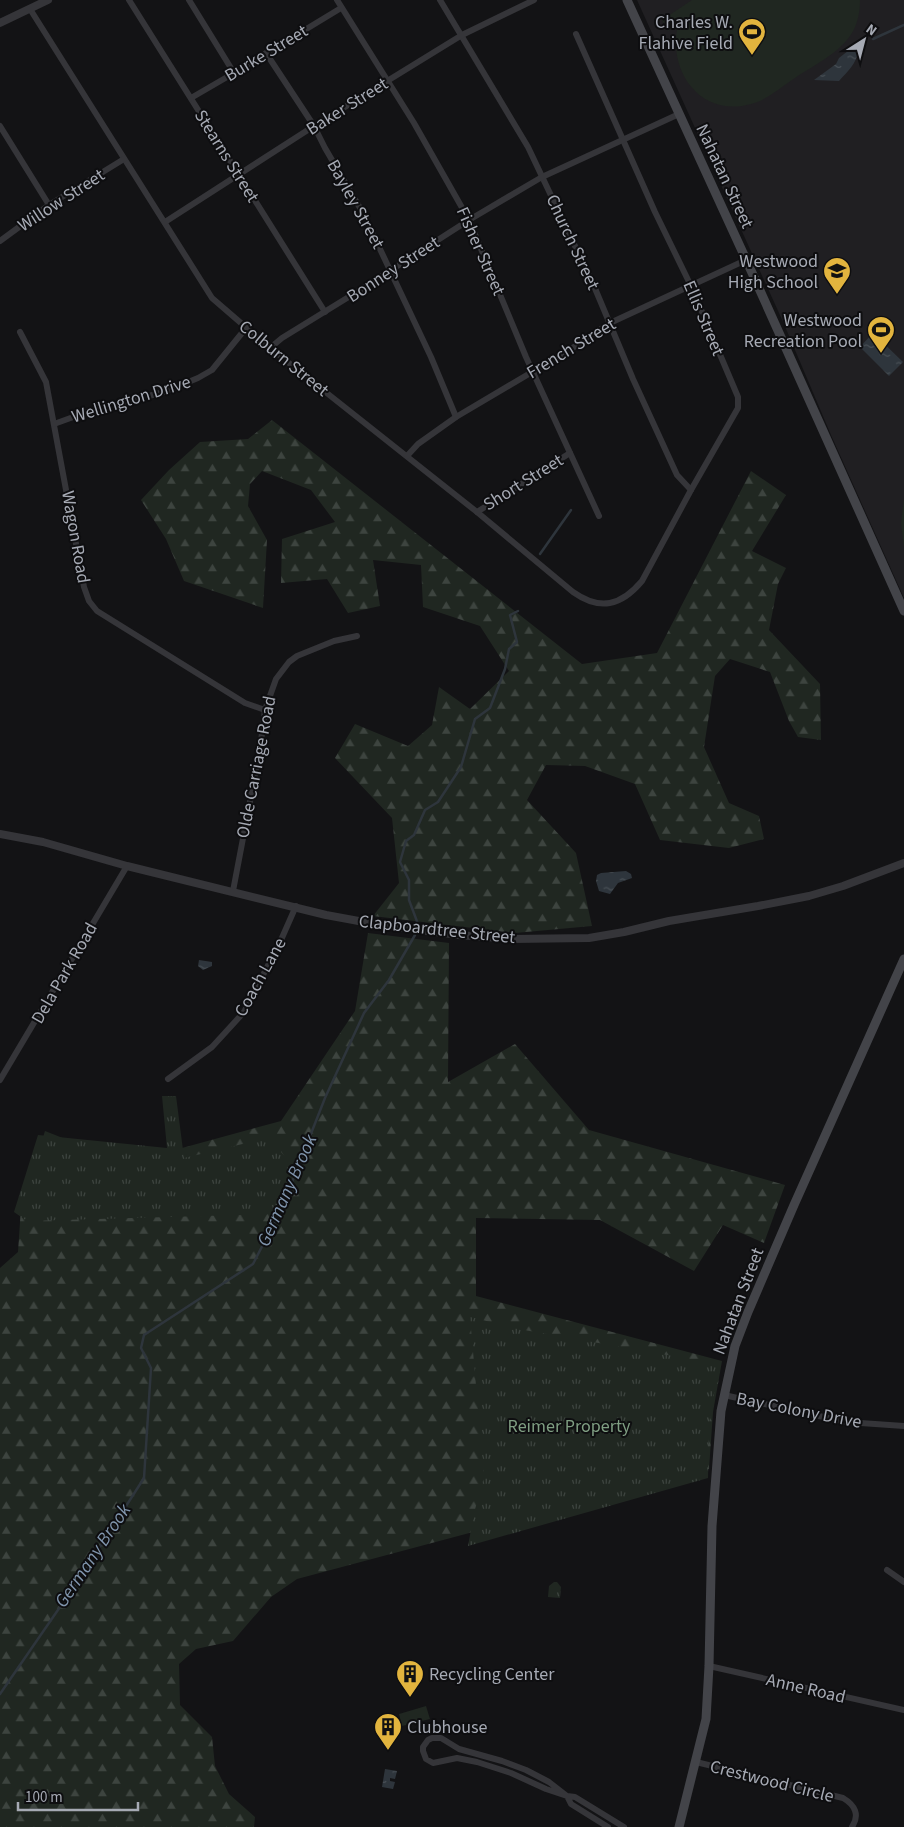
<svg xmlns="http://www.w3.org/2000/svg" width="904" height="1827" font-family="'Source Sans 3',sans-serif">
<style>
.built{fill:#201f22}
.green{fill:#202721}
.forest{fill:url(#forest-firs)}
.park{fill:url(#park-tufts)}
.water{fill:url(#water-ripples)}
.lines{fill:none;stroke-linecap:round;stroke-linejoin:round}
.stream{stroke:#2e353c;stroke-width:2.5}
.minor{stroke:#353539;stroke-width:6}
.tertiary{stroke:#353539;stroke-width:8}
.secondary{stroke:#434449;stroke-width:9}
.labels{text-anchor:middle;stroke-width:4;stroke-linejoin:round;paint-order:stroke}
.poi-label{font-size:18px;fill:#a6aab4;stroke:#0e0e10;text-anchor:end}
.street-label{font-size:18px;fill:#a6aab4;stroke:#0e0e10}
.park-label{font-size:18px;fill:#7f9e82;stroke:#0e0e10}
.water-label{font-size:19px;font-style:italic;fill:#8095ad;stroke:#0e0e10}
</style>
<defs>
<pattern id="forest-firs" width="22" height="20" patternUnits="userSpaceOnUse" patternTransform="scale(1.25)"><rect width="22" height="20" fill="#202721"/><path d="M5 1l3.5 6h-7zM16 11l3.5 6h-7z" fill="#3d443f"/></pattern>
<pattern id="park-tufts" width="24" height="20" patternUnits="userSpaceOnUse" patternTransform="scale(1.25)"><rect width="24" height="20" fill="#202721"/><path d="M3 7l-1-3M5 7V3M7 7l1-3M15 17l-1-3M17 17v-4M19 17l1-3" fill="none" stroke="#3d443f"/></pattern>
<pattern id="water-ripples" width="26" height="14" patternUnits="userSpaceOnUse" patternTransform="scale(1.25)"><rect width="26" height="14" fill="#2e353c"/><path d="M2 4q2-2 4 0t4 0M15 11q2-2 4 0t4 0" fill="none" stroke="#495056"/></pattern>
</defs>
<rect width="100%" height="100%" fill="#131315"/>
<path class="built" d="M637,0h267v598l-73,-163 -47,-111z"/>
<g class="green">
<path d="M692,0h168c0,11 -2,23 -8,33 -13,21 -40,33 -60,47 -10,7 -20,15 -32,21 -5,2 -12,4 -18,5 -45,6 -72,-36 -65,-76l-3,-3 -6,4 -6,-11z"/>
<path d="M904,498v50l-3,-25z"/>
<path d="M426,1706l4,13 -28,7 -3,-12z"/>
</g>
<g class="forest">
<path d="M272,420l310,244 75,-11 94,-182 35,24 -34,56 34,17 -8,16 -9,46 51,54 1,56 -23,-3 -9,-16 -19,-49 -40,-13 -15,17 -11,71 25,56 30,13 5,23 -35,9 -69,-8 -25,-56 -50,-18 -39,-1 -19,35 49,53 16,73 -77,7 -142,-17 26,-33 -7,-65 -57,-60 20,-34 53,22 24,-21 7,-38 31,22 39,-38 -29,-45 -57,-19 -2,-42 -48,-5 7,46 -32,7 -21,-34 -46,4 1,-44 53,-17 -24,-32 -49,-19 -12,13 -2,22 19,34 -4,68 -79,-27 -18,-42 -25,-39 28,-30 31,-28 48,-3z"/>
<path d="M368,933l81,10 -1,139 67,-38 74,86 196,55 -21,58 -41,-18 -29,46 -94,-51 -124,-2v78l246,65 -9,51 -4,57 -412,110 -26,18 -38,44 -37,8 -17,15 1,41 32,32 3,29 14,28 26,23 -1,10h-254v-559l18,-16 3,-45 24,-76 63,25 74,-8 99,-27 74,-110z"/>
</g>
<g class="park">
<path d="M162,1096h14l8,62 84,-20 27,29 -20,47 -248,7 -13,-9 24,-77 129,13z"/>
<path d="M470,1317l54,13 195,34 -10,60 -1,54 -240,68 6,-33 10,-36z"/>
<path d="M554,1582h3l4,5 -1,11 -12,-1 1,-11z"/>
</g>
<g class="water">
<path d="M853,47l5,4c-1,12 -11,21 -19,30l-25,-1 22,-16 3,-6z"/>
<path d="M873,333l30,29 -14,14 -29,-29z"/>
<path d="M626,871l5,3 1,4 -14,5 -8,11 -11,-3 -3,-10 1,-6 4,-2z"/>
<path d="M199,960l13,2v4l-9,4 -5,-4z"/>
<path d="M385,1769l12,2 -2,8 -5,-1v3l5,1 -2,7 -11,-2z"/>
</g>
<g class="lines">
<g class="stream">
<path d="M873,39l31,-14"/>
<path d="M855,52l6,-7"/>
<path d="M540,554l31,-44"/>
<path d="M418,924l-9,-24v-20l-9,-18 6,-21 8,-6 11,-25 13,-8 23,-35 14,-48 15,-11 15,-39 4,-20 8,-7 -7,-27 8,-4"/>
<path d="M0,1694l80,-116 64,-100 7,-110 -10,-20 3,-13 109,-71 28,-54 44,-112 39,-85 25,-33 26,-45"/>
</g>
<g class="minor">
<path d="M129,0l196,312"/>
<path d="M189,0l45,73"/>
<path d="M337,0l77,123 55,97 57,137 73,159"/>
<path d="M440,0l88,147 66,139 39,93 44,96 14,15"/>
<path d="M30,9l182,289 58,50 207,164 96,80c27,19 48,14 69,-11l49,-91 47,-82v-11l-47,-111 -36,-74 -79,-178"/>
<path d="M266,53l48,73 11,22 38,65 68,144 25,60"/>
<path d="M191,98l43,-25 107,-65"/>
<path d="M0,126l49,79"/>
<path d="M165,222l149,-96 148,-91 72,-35"/>
<path d="M0,241l49,-36 75,-46"/>
<path d="M20,332l26,50 38,205 5,14 8,10 148,92 20,7"/>
<path d="M270,348l12,-10 78,-48 109,-70 73,-43 137,-63"/>
<path d="M54,424l33,-12 77,-20 34,-14 14,-8 34,-42"/>
<path d="M407,456l11,-12 38,-27 115,-68 39,-26 136,-63"/>
<path d="M477,512l93,-59"/>
<path d="M233,891l27,-142 5,-39 11,-31 13,-17 8,-6 37,-15 23,-5"/>
<path d="M168,1079l44,-32 32,-35 37,-72 15,-34"/>
<path d="M0,1080l127,-214"/>
<path d="M724,1395l122,27 58,4"/>
<path d="M887,1570l17,12"/>
<path d="M709,1666l195,44"/>
<path d="M696,1762l147,36c12,7 17,17 9,29"/>
<path d="M608,1827l-37,-23 -4,-8 -18,-14 -23,-12 -24,-9 -43,-12 -18,-11h-9l-4,2 -5,7v4l3,8 7,4 24,-5 20,4 34,11 35,16 21,7 8,1 49,30"/>
</g>
<g class="tertiary">
<path d="M0,23l48,-23"/>
<path d="M0,834l43,8 84,24 199,49 49,9 83,11 54,4 77,-1 35,-6 45,-11 89,-15 51,-10 34,-10 61,-23"/>
</g>
<g class="secondary">
<path d="M627,0l122,266 155,345"/>
<path d="M679,1827l27,-108 3,-53 3,-140 9,-115 14,-65 13,-34 46,-107 110,-246"/>
</g>
</g>
<defs>
<symbol id="stadium-pin" viewBox="-11 -11 22 30"><path d="M0 17L-7.5 6A9.5 9.5 0 1 1 7.5 6Z" fill="#e2b43e" stroke="#0e0e10"/><path d="M0-5a6.5 5 0 1 0 0 10a6.5 5 0 1 0 0-10ZM-3.5-1.8h7v3.6h-7Z" fill="#111"/></symbol>
<symbol id="school-pin" viewBox="-11 -11 22 30"><path d="M0 17L-7.5 6A9.5 9.5 0 1 1 7.5 6Z" fill="#e2b43e" stroke="#0e0e10"/><path d="M0-5L7-2L0 1L-7-2ZM-4 1L0 2.5L4 1V4Q0 6-4 4Z" fill="#111"/></symbol>
<symbol id="building-pin" viewBox="-11 -11 22 30"><path d="M0 17L-7.5 6A9.5 9.5 0 1 1 7.5 6Z" fill="#e2b43e" stroke="#0e0e10"/><path d="M-4-6H4V6H1V3H-1V6H-4ZM-2.5-4.3h1.7v1.8h-1.7ZM.8-4.3h1.7v1.8H.8ZM-2.5-1h1.7V.8h-1.7ZM.8-1h1.7V.8H.8Z" fill="#111"/></symbol>
</defs>
<g fill-rule="evenodd">
<use href="#stadium-pin" x="736" y="16" width="32" height="43"/>
<use href="#school-pin" x="821" y="255" width="32" height="43"/>
<use href="#stadium-pin" x="865" y="314" width="32" height="43"/>
<use href="#building-pin" x="394" y="1658" width="32" height="43"/>
<use href="#building-pin" x="372" y="1711" width="32" height="43"/>
</g>
<g class="labels">
<g class="poi-label">
<text x="733" y="28">Charles W.<tspan x="733" dy="21">Flahive Field</tspan></text>
<text x="818" y="267">Westwood<tspan x="818" dy="21">High School</tspan></text>
<text x="862" y="326">Westwood<tspan x="862" dy="21">Recreation Pool</tspan></text>
<text x="429" y="1680" text-anchor="start">Recycling Center</text>
<text x="407" y="1733" text-anchor="start">Clubhouse</text>
</g>
<g class="street-label">
<text transform="translate(266 53) rotate(-31)" y="6">Burke Street</text>
<text transform="translate(347 106) rotate(-32)" y="6">Baker Street</text>
<text transform="translate(227 156) rotate(58)" y="6">Stearns Street</text>
<text transform="translate(725 176) rotate(65)" y="6">Nahatan Street</text>
<text transform="translate(61 200) rotate(-33)" y="6">Willow Street</text>
<text transform="translate(356 204) rotate(61)" y="6">Bayley Street</text>
<text transform="translate(573 242) rotate(65)" y="6">Church Street</text>
<text transform="translate(481 251) rotate(66)" y="6">Fisher Street</text>
<text transform="translate(393 269) rotate(-33)" y="6">Bonney Street</text>
<text transform="translate(704 318) rotate(67)" y="6">Ellis Street</text>
<text transform="translate(571 348) rotate(-31)" y="6">French Street</text>
<text transform="translate(284 358) rotate(39)" y="6">Colburn Street</text>
<text transform="translate(131 399) rotate(-17)" y="6">Wellington Drive</text>
<text transform="translate(523 482) rotate(-32)" y="6">Short Street</text>
<text transform="translate(76 537) rotate(80)" y="6">Wagon Road</text>
<text transform="translate(256 767) rotate(-79)" y="6">Olde Carriage Road</text>
<text transform="translate(437 929) rotate(6)" y="6">Clapboardtree Street</text>
<text transform="translate(64 973) rotate(-60)" y="6">Dela Park Road</text>
<text transform="translate(260 977) rotate(-61)" y="6">Coach Lane</text>
<text transform="translate(738 1301) rotate(-69)" y="6">Nahatan Street</text>
<text transform="translate(799 1410) rotate(11)" y="6">Bay Colony Drive</text>
<text transform="translate(806 1688) rotate(13)" y="6">Anne Road</text>
<text transform="translate(772 1781) rotate(14)" y="6">Crestwood Circle</text>
</g>
<g class="park-label">
<text x="569" y="1432">Reimer Property</text>
</g>
<g class="water-label">
<text transform="translate(286 1190) rotate(-66)" y="7">Germany Brook</text>
<text transform="translate(92 1555) rotate(-56)" y="7">Germany Brook</text>
</g>
</g>
<g transform="translate(864 40) rotate(36)" stroke="#0e0e10" stroke-width="4" paint-order="stroke">
<path d="M0-4L9 19L0 12L-9 19Z" fill="#a6aab4"/>
<text y="-8" font-size="14" font-weight="bold" text-anchor="middle" fill="#a6aab4">N</text>
</g>
<path d="M18 1802v8h120v-8" fill="none" stroke="#a6aab4" stroke-width="2.5"/>
<text x="25" y="1802" font-size="15" fill="#a6aab4" stroke="#0e0e10" stroke-width="4" paint-order="stroke">100 m</text>
</svg>
